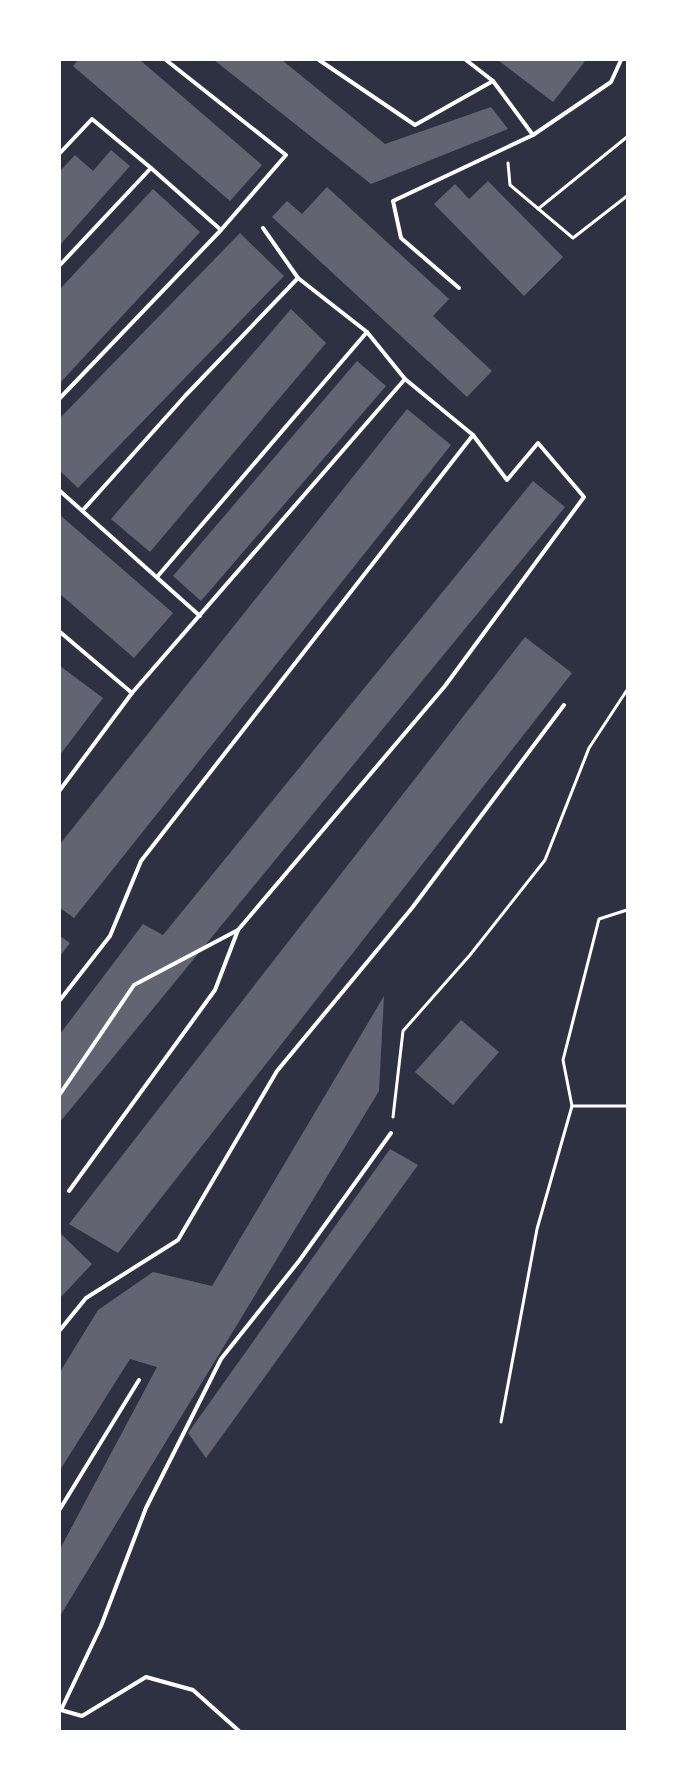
<svg xmlns="http://www.w3.org/2000/svg" width="687" height="1791" font-family="'Fira Sans Condensed',sans-serif">
<style>
.building{fill:#626471}
.lines{fill:none;stroke-linecap:round;stroke-linejoin:round}
.path{stroke:#fff;stroke-width:3}
.service{stroke:#fff;stroke-width:4}
</style>
<rect width="100%" height="100%" fill="#2d3142"/>
<g class="building">
<path d="M78,60h62l122,105 -32,36 -157,-135z"/>
<path d="M214,60h68l103,84 106,-37 17,22 -137,55z"/>
<path d="M498,60h88l-33,42z"/>
<path d="M111,150l19,16 -70,79v-74l15,-16 18,16z"/>
<path d="M488,181l75,76 -39,39 -90,-92 21,-20 14,15z"/>
<path d="M327,187l122,112 -16,17 59,55 -25,26 -195,-180 15,-16 15,13z"/>
<path d="M153,189l47,43 -140,151v-94z"/>
<path d="M240,233l44,43 -206,212 -18,-17v-53z"/>
<path d="M291,309l35,34 -176,209 -39,-33z"/>
<path d="M357,361l29,25 -185,215 -28,-25z"/>
<path d="M407,409l44,36 -377,473 -14,-10v-64z"/>
<path d="M533,481l32,26 -505,615v-88l83,-110 20,11z"/>
<path d="M60,515l113,98 -39,45 -74,-64z"/>
<path d="M525,637l47,36 -454,580 -49,-29z"/>
<path d="M60,666l43,32 -43,57z"/>
<path d="M60,936l10,7 -10,13z"/>
<path d="M384,996l-5,95 -319,525v-67l97,-182 -27,-8 -70,111v-98l38,-62 55,-38 59,14z"/>
<path d="M461,1020l38,32 -46,53 -38,-33z"/>
<path d="M390,1149l28,16 -212,293 -18,-25z"/>
<path d="M60,1233l32,31 -32,34z"/>
</g>
<g class="lines">
<g class="path">
<path d="M508,163l2,22 63,53 54,-42"/>
<path d="M538,209l89,-72"/>
<path d="M572,1106h55"/>
<path d="M393,1117l10,-86 67,-76 75,-95 44,-112 38,-58"/>
<path d="M501,1422l36,-193 35,-123 -9,-46 36,-141 28,-9"/>
</g>
<g class="service">
<path d="M319,60l96,65 78,-44 -27,-21"/>
<path d="M493,81l40,54 78,-53 10,-22"/>
<path d="M60,153l32,-34 59,49 70,62"/>
<path d="M263,228l35,50 69,54 38,47"/>
<path d="M60,265l91,-97"/>
<path d="M459,288l-58,-50 -8,-37 140,-66"/>
<path d="M60,398l161,-168 65,-75 -120,-95"/>
<path d="M60,491l140,125"/>
<path d="M83,510l102,-114 113,-118"/>
<path d="M157,577l210,-245"/>
<path d="M60,632l72,61 273,-314 68,56 -332,426 -31,75 -50,64"/>
<path d="M60,790l72,-97"/>
<path d="M60,1094l74,-109 104,-55 207,-244 139,-189 -46,-54 -31,37 -34,-45"/>
<path d="M69,1191l146,-201 23,-60"/>
<path d="M60,1330l26,-32 92,-58 99,-169 135,-163 152,-203"/>
<path d="M60,1509l79,-129"/>
<path d="M61,1710l40,-84 45,-118 75,-149 78,-98 92,-128"/>
<path d="M61,1710l21,6 64,-39 47,13 46,41"/>
</g>
</g>
<rect width="687" height="1791" fill="none" stroke="#ffffff" stroke-width="122"/>
</svg>
